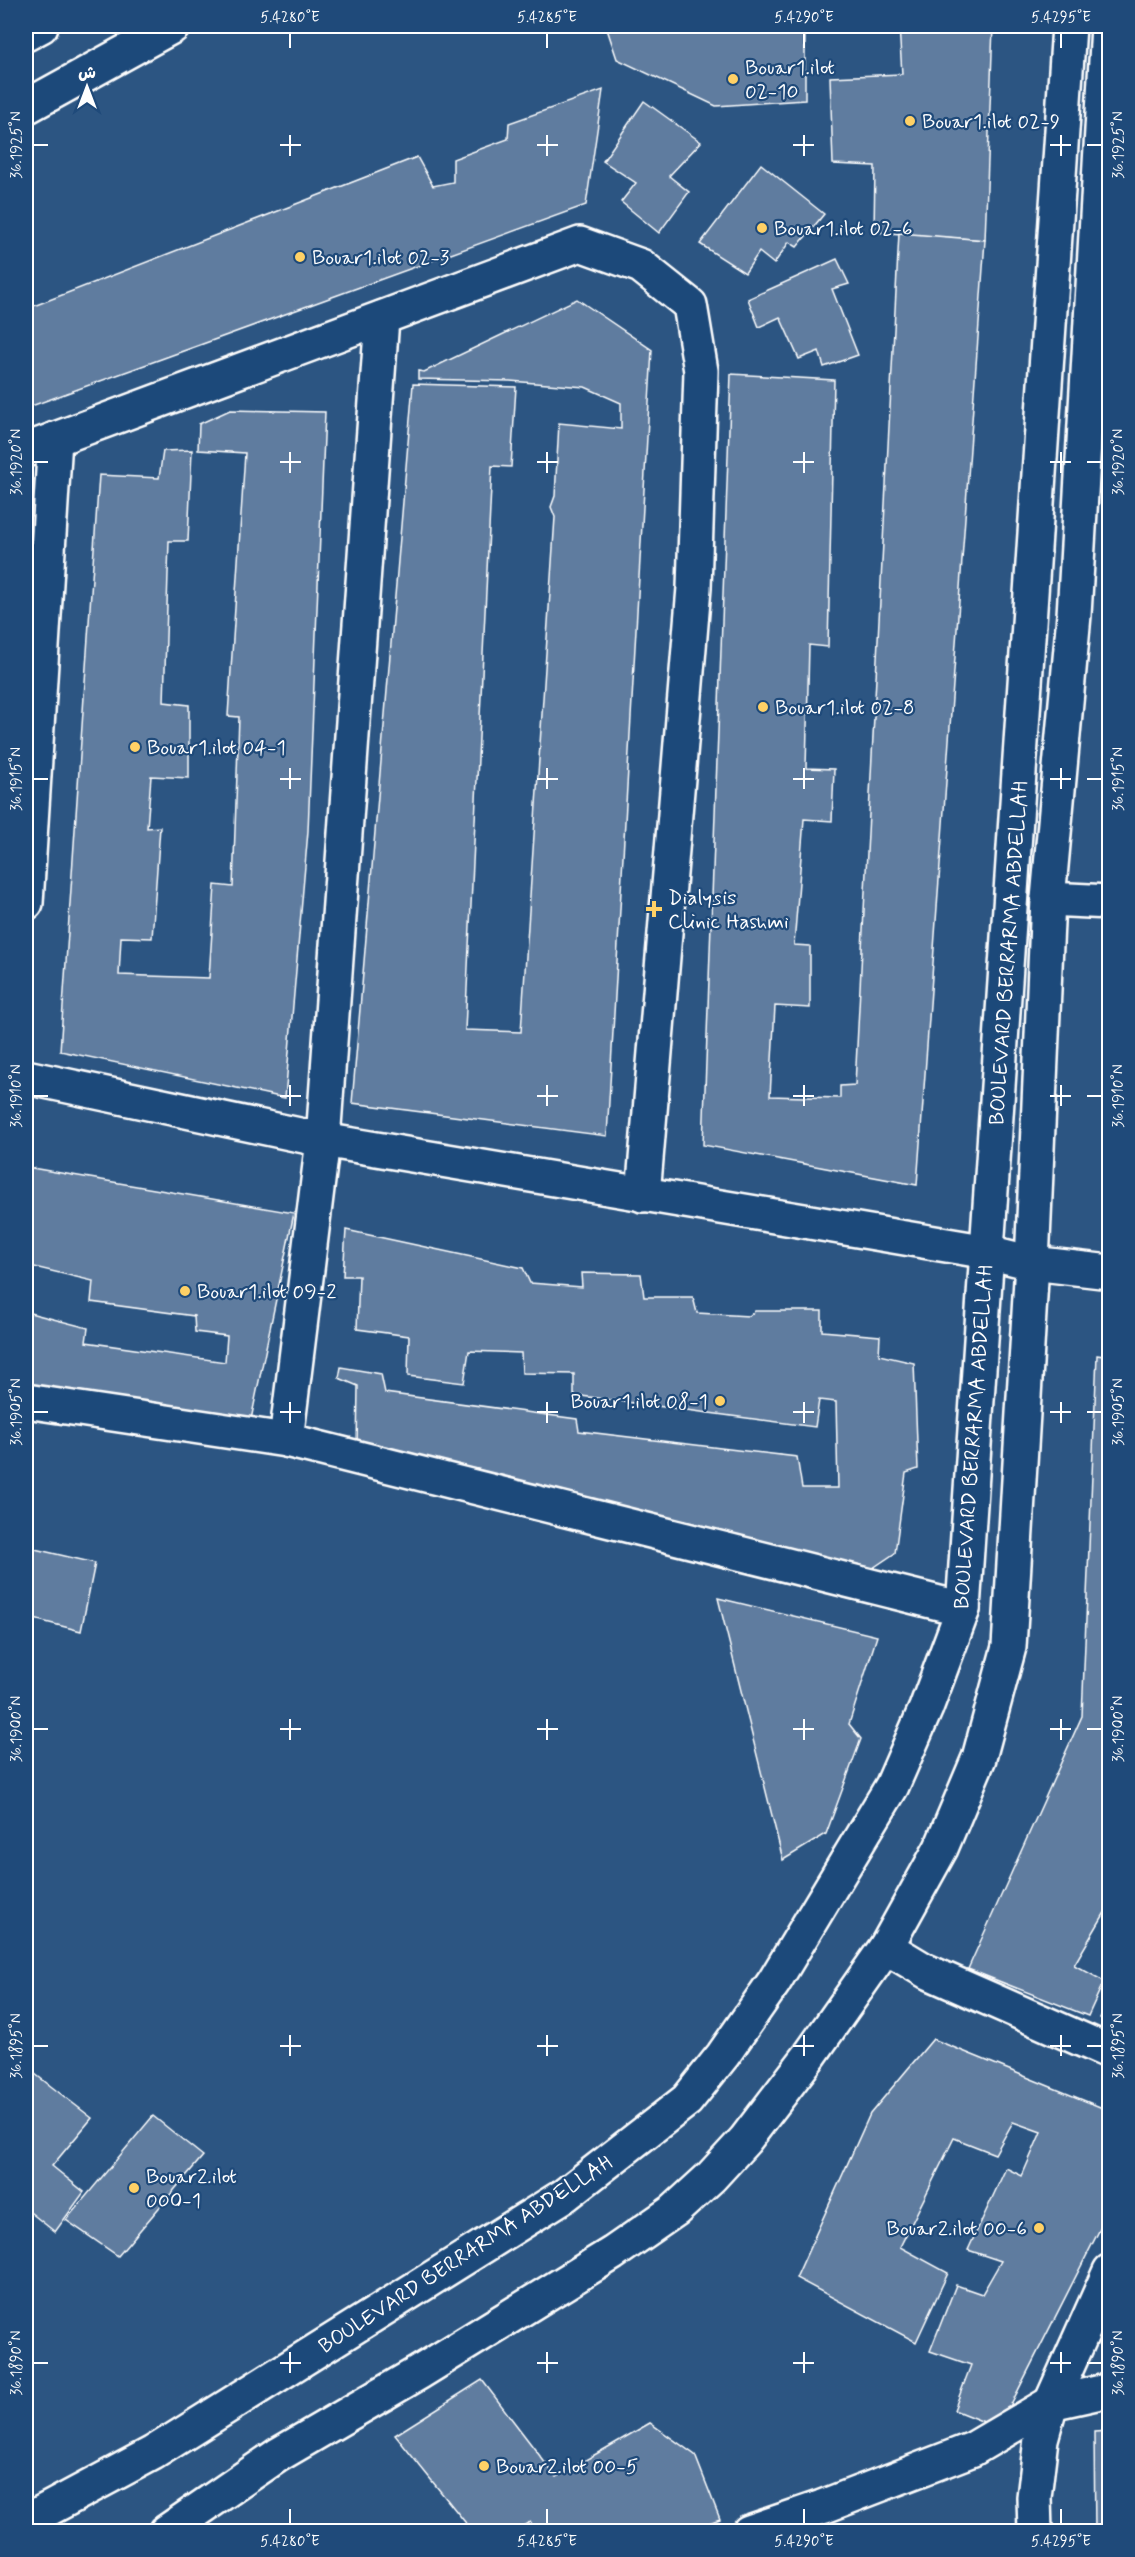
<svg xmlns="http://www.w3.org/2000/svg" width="1135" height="2557" font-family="Mynerve,'Playpen Sans Arabic',sans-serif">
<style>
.building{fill:#5e7c9f;stroke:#fff;stroke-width:1.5}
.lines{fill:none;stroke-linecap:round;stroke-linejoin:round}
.minor-casing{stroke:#fff;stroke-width:38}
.major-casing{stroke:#fff;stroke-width:38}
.minor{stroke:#1f4a7a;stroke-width:33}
.major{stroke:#1f4a7a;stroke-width:33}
.ticks{fill:none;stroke:#fff;stroke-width:2}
.poi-dot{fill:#ffd166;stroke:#1f4a7a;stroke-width:2}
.labels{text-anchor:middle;stroke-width:4.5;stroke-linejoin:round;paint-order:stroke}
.poi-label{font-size:21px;fill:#fff;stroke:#1f4a7a;text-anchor:start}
.street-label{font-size:21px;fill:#fff;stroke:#1f4a7a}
.neatline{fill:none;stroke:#fff;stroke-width:2}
.ticks-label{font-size:15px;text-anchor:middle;fill:#fff}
</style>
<rect width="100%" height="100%" fill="#2c5582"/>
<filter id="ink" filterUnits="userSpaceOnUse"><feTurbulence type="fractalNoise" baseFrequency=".0167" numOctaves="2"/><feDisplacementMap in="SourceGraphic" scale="12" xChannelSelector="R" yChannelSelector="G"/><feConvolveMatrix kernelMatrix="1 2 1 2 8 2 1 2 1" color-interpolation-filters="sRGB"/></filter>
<g filter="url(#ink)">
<g class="building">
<path d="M606,26h199v74l-89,6 -99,-47z"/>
<path d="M899,26h94l-8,214 -111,-8 1,-66 -42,-2 -3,-87 72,-3z"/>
<path d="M603,90l-17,115 -560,203v-99l391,-152 16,29 20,-4v-23l55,-20 1,-16z"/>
<path d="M644,101l57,41 -32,34 20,16 -30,41 -38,-31 15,-19 -33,-22z"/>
<path d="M761,164l63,50 -27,33 -8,-5 -15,22 -15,-12 -14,21 -45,-29z"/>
<path d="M899,233l86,7 -68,945 -214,-40 28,-771 103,6 -6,267 -19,-2 -3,123 28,1 -2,52 -28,-2 -10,126 16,1v62l-35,-2 -5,90 70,2v-12l15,-1z"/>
<path d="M837,259l12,25 -17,5 26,66 -34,12 -5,-16 -20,8 -19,-42 -21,10 -11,-28z"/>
<path d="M577,299l75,51 -45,786 -255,-33 61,-719 103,3 -5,80 -19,-1 -27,564 56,2 34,-515 -4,-10 4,-11 4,-73 62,6v-26l-36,-16 -75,-6 -92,-2v-8l6,1z"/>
<path d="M230,410l95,2 -17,419 -23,267 -225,-47 39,-576 60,3 4,-27 29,-1 -4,91h-19l-5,161 25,3v73l-38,-2 -4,52 13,-1 -8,111 -31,-1 -2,38 90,3 6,-93 18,2 6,-170 -11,-1 17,-263 -47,-3 1,-26z"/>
<path d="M1110,850v52h-4z"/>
<path d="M26,1167l268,46 -46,221 -222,-40v-82l62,16 -2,14 139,20 2,-26 -32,-4 -1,-16 -103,-14 2,-21 -67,-16z"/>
<path d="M346,1230l177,38 7,15 52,4 -1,-14 60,1 3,23h49l4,16 52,3 6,-5h67v20l58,5 -1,19 35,8 4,106 -12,4 -11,80 -28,19 -510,-125 1,-61 -19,-8 2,-11 40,7 4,19 192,26 2,12 218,26 5,31h36l-2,-86 -17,-2 -4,27 -241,-32v-21l-52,-1 -1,-20 -52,-2 -5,32 -56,-7 1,-40 -52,-7 2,-53h-16z"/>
<path d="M1097,1355l13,2v547l-36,61 30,16 -16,35 -120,-47 114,-253z"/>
<path d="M26,1547l69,16 -14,68 -55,-14z"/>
<path d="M718,1598l159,38 -28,88 12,15 -35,95 -43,26z"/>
<path d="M1110,1999v24l-10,-5z"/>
<path d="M933,2039l177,72v98l-111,219 -45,-18 17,-45 -41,-14 26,-66 26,9 19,-33 -33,-11 38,-82 16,8 19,-44 -28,-10 -18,32 -41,-16 -54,109 48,26 -32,69 -120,-64 74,-164z"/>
<path d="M26,2067l66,51 -40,48 32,26 -29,40 -29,-23z"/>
<path d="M153,2116l50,40 -85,100 -52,-36z"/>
<path d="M482,2380l74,97 94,-54 45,32 25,64 -36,13h-147l-7,-10 -18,10h-39l-78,-97z"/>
<path d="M1110,2431v101h-15l-1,-100z"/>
</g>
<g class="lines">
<defs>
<g id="minor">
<path d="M26,450l554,-206 61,22 49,39 11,66 -7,217 -51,607"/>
<path d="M1048,899l62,3"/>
<path d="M26,903l29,-464"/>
<path d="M26,1077l297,63 665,112 44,11 78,9"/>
<path d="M26,1401l260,39 677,169"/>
<path d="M286,1440l37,-300 59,-822"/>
<path d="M886,1947l40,24 184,81"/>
<path d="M749,2532l73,-25 151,-58 78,-46 59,-13"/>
<path d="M1035,2532l-1,-35 7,-58 10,-36 59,-132"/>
</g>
<g id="major">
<path d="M26,34l15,-8"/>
<path d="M26,107l147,-81"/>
<path d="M26,2521l127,-68 412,-258 122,-95 36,-45 51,-73 118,-196 34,-78 37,-99 106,-1583"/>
<path d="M166,2532l112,-77 142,-83 193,-119 62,-43 36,-33 34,-37 65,-85 76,-108 55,-99 38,-90 30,-111 23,-384 16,-364 26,-284 34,-589"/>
</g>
</defs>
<use href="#minor" class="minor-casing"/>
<use href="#major" class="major-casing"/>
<use href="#minor" class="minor"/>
<use href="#major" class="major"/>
</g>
</g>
<path class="ticks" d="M290,33v15M547,33v15M804,33v15M1061,33v15M290,135v21M547,135v21M804,135v21M1061,135v21M33,145h15M280,145h21M537,145h21M793,145h21M1050,145h21M1087,145h15M290,452v21M547,452v21M804,452v21M1061,452v21M33,462h15M280,462h21M537,462h21M793,462h21M1050,462h21M1087,462h15M290,768v21M547,768v21M804,768v21M1061,768v21M33,779h15M280,779h21M537,779h21M793,779h21M1050,779h21M1087,779h15M290,1085v21M547,1085v21M804,1085v21M1061,1085v21M33,1096h15M280,1096h21M537,1096h21M793,1096h21M1050,1096h21M1087,1096h15M290,1402v21M547,1402v21M804,1402v21M1061,1402v21M33,1412h15M280,1412h21M537,1412h21M793,1412h21M1050,1412h21M1087,1412h15M290,1719v21M547,1719v21M804,1719v21M1061,1719v21M33,1729h15M280,1729h21M537,1729h21M793,1729h21M1050,1729h21M1087,1729h15M290,2035v21M547,2035v21M804,2035v21M1061,2035v21M33,2046h15M280,2046h21M537,2046h21M793,2046h21M1050,2046h21M1087,2046h15M290,2352v21M547,2352v21M804,2352v21M1061,2352v21M33,2363h15M280,2363h21M537,2363h21M793,2363h21M1050,2363h21M1087,2363h15M290,2509v15M547,2509v15M804,2509v15M1061,2509v15"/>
<g class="poi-dot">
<circle cx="733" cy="79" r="6"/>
<circle cx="910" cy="121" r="6"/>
<circle cx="762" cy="228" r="6"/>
<circle cx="300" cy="257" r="6"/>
<circle cx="763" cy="707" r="6"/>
<circle cx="135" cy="747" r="6"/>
<path d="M651 900h6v6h6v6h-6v6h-6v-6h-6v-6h6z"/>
<circle cx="185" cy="1291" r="6"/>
<circle cx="720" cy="1401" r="6"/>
<circle cx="134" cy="2188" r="6"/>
<circle cx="1039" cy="2228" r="6"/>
<circle cx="484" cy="2466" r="6"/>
</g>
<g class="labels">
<g class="poi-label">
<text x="745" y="74">Bouar1.ilot<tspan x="745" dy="24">02-10</tspan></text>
<text x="922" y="128">Bouar1.ilot 02-9</text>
<text x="774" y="235">Bouar1.ilot 02-6</text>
<text x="312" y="264">Bouar1.ilot 02-3</text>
<text x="775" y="714">Bouar1.ilot 02-8</text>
<text x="147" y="754">Bouar1.ilot 04-1</text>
<text x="668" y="904">Dialysis<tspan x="668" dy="24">Clinic Hashmi</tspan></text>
<text x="197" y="1298">Bouar1.ilot 09-2</text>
<text x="708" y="1408" text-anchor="end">Bouar1.ilot 08-1</text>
<text x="146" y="2183">Bouar2.ilot<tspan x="146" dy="24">000-1</tspan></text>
<text x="1027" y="2235" text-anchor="end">Bouar2.ilot 00-6</text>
<text x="496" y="2473">Bouar2.ilot 00-5</text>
</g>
<g class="street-label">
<text transform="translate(1008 953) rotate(-86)" y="7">BOULEVARD BERRARMA ABDELLAH</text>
<text transform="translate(973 1437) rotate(-86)" y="7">BOULEVARD BERRARMA ABDELLAH</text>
<text transform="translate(465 2254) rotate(-33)" y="7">BOULEVARD BERRARMA ABDELLAH</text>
</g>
</g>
<rect width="1135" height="2557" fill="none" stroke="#1f4a7a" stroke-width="66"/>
<g transform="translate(87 87)" stroke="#1f4a7a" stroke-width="4.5" paint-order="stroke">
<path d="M0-4.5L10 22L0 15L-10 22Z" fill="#ffffff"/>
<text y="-9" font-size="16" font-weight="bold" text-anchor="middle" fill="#ffffff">ش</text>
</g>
<rect x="33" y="33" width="1069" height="2491" class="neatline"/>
<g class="ticks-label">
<text x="290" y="22">5.4280°E</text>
<text x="547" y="22">5.4285°E</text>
<text x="804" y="22">5.4290°E</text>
<text x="1061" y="22">5.4295°E</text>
<text transform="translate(16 145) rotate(-90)" y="5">36.1925°N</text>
<text transform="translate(1118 145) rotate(-90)" y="5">36.1925°N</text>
<text transform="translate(16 462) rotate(-90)" y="5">36.1920°N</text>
<text transform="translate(1118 462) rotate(-90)" y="5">36.1920°N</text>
<text transform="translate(16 779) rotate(-90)" y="5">36.1915°N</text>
<text transform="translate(1118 779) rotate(-90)" y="5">36.1915°N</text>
<text transform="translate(16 1096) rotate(-90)" y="5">36.1910°N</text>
<text transform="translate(1118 1096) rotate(-90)" y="5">36.1910°N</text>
<text transform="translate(16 1412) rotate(-90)" y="5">36.1905°N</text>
<text transform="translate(1118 1412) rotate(-90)" y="5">36.1905°N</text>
<text transform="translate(16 1729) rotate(-90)" y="5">36.1900°N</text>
<text transform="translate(1118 1729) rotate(-90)" y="5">36.1900°N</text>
<text transform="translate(16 2046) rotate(-90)" y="5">36.1895°N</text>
<text transform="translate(1118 2046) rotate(-90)" y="5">36.1895°N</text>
<text transform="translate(16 2363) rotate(-90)" y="5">36.1890°N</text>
<text transform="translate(1118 2363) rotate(-90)" y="5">36.1890°N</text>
<text x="290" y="2546">5.4280°E</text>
<text x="547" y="2546">5.4285°E</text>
<text x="804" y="2546">5.4290°E</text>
<text x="1061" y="2546">5.4295°E</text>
</g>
</svg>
